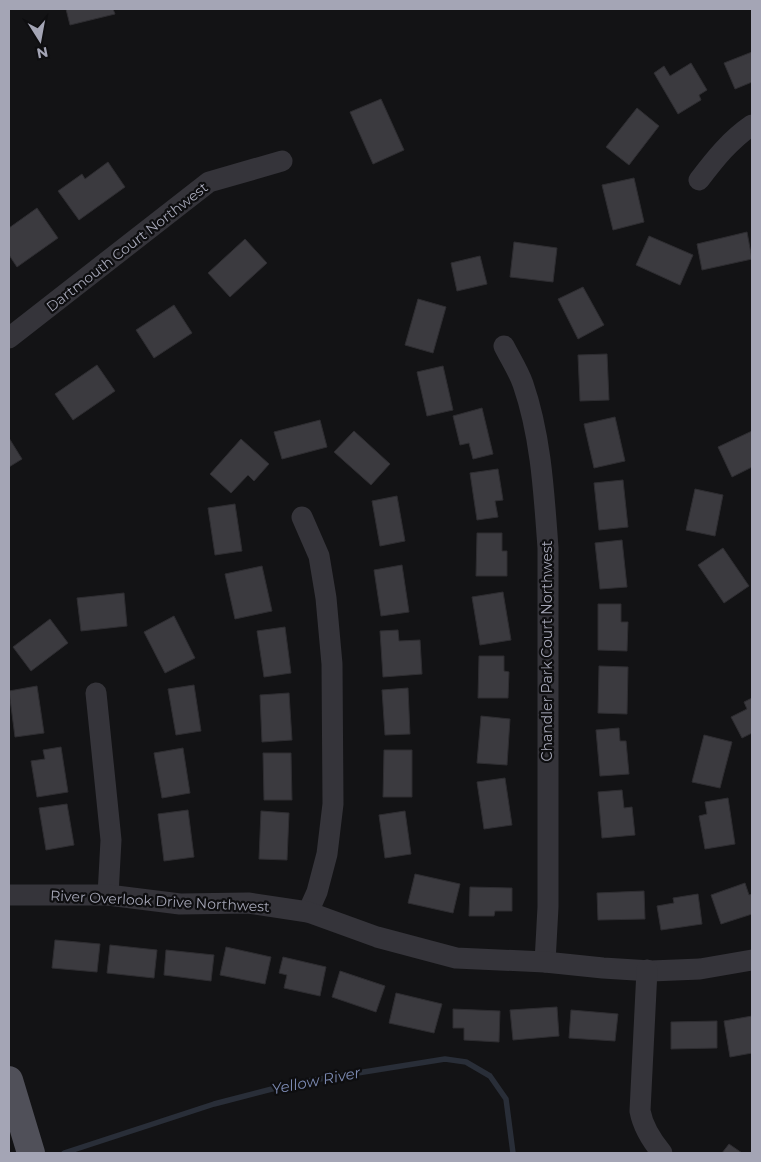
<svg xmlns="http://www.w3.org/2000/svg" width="761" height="1162" font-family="Montserrat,sans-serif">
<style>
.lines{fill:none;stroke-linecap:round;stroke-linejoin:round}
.stream{stroke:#292e38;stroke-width:5.5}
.building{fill:#3b3a3f;stroke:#2e2d31}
.minor{stroke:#35343a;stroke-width:21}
.major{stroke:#505059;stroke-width:28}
.labels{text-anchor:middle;stroke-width:4.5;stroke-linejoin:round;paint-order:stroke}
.street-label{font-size:14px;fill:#a4a5b5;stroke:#0e0e10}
.water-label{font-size:15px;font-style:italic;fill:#7b89b1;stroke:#0e0e10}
</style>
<rect width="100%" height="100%" fill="#131315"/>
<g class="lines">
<path class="stream" d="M64,1153l150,-49 81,-21 150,-24 21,3 24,14 16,23 7,54"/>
</g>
<g class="building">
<path d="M66,9h47l2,5 -45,11z"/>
<path d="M752,52v30l-17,7 -11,-26z"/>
<path d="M691,63l16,27 -8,5 2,5 -23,14 -24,-41 10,-7 6,10z"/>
<path d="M381,99l23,51 -31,14 -23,-52z"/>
<path d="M637,108l22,18 -30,39 -23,-18z"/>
<path d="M108,162l17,25 -46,33 -21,-29 24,-17 3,5z"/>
<path d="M634,178l10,44 -31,8 -11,-45z"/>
<path d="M37,208l21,30 -41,29 -8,-12v-27z"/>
<path d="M747,232l5,27 -50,11 -5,-26z"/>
<path d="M649,236l44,19 -13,30 -44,-20z"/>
<path d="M245,239l22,24 -37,34 -22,-24z"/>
<path d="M514,242l43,6 -4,34 -43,-5z"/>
<path d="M480,256l7,28 -30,7 -6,-28z"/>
<path d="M583,287l21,38 -26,14 -20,-40z"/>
<path d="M418,299l28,8 -13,46 -28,-8z"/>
<path d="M174,305l18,28 -38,25 -18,-28z"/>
<path d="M607,354l2,46 -29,1 -2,-46z"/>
<path d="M97,365l18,26 -42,29 -18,-26z"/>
<path d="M443,366l10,44 -26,6 -10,-44z"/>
<path d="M482,408l11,46 -20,5 -4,-16 -9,2 -7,-29z"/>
<path d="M615,417l10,44 -31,7 -10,-44z"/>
<path d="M320,420l7,27 -45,12 -8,-27z"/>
<path d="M354,431l36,33 -19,21 -37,-33z"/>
<path d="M752,431v36l-20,10 -14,-30z"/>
<path d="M9,438l13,21 -13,8z"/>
<path d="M241,439l28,25 -15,17 -6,-6 -17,18 -21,-19z"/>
<path d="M498,469l5,31 -8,1 3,16 -21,3 -7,-47z"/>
<path d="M623,480l5,47 -29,3 -5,-47z"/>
<path d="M695,489l28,6 -8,41 -29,-6z"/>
<path d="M397,496l8,45 -25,5 -8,-45z"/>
<path d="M235,504l7,47 -27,4 -7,-47z"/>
<path d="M477,533h25v18h5v25h-31z"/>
<path d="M622,540l5,47 -27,2 -5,-46z"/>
<path d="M723,548l26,38 -25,17 -26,-38z"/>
<path d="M402,565l7,47 -28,4 -7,-46z"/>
<path d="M262,566l10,45 -37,8 -10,-45z"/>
<path d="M503,592l8,48 -31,5 -8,-48z"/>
<path d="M124,593l3,33 -46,5 -4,-33z"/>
<path d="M598,604h23v18h7l-1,29 -29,-1z"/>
<path d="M174,616l21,42 -30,15 -21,-41z"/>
<path d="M50,619l18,24 -37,28 -18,-24z"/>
<path d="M285,627l6,46 -27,4 -7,-46z"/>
<path d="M398,630l1,11 21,-1 2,34 -39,3 -3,-46z"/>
<path d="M479,656h25v15l5,1 -1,26h-30z"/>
<path d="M599,666l29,1 -1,47 -29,-1z"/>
<path d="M194,685l7,46 -25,4 -8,-46z"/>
<path d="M37,686l7,47 -29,4 -6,-46z"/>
<path d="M408,688l2,46 -25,1 -3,-45z"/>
<path d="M289,693l3,47 -30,2 -2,-47z"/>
<path d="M752,698v35l-10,5 -11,-21 16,-8 -3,-7z"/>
<path d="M481,716l29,3 -3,46 -30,-2z"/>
<path d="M619,728l1,13h6l3,33 -29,2 -4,-46z"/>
<path d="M704,735l28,7 -12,46 -28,-6z"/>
<path d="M61,747l7,45 -31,5 -6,-36 14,-2 -2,-9z"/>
<path d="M183,748l7,45 -28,5 -8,-45z"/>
<path d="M384,750h28v47h-29z"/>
<path d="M263,753h28l1,47h-28z"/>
<path d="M505,778l7,47 -28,4 -7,-47z"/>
<path d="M622,790l2,18 8,-1 3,28 -33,3 -4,-46z"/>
<path d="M728,798l7,46 -30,5 -6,-33 8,-2 -2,-12z"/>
<path d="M67,804l7,41 -28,5 -7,-42z"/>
<path d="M188,810l6,47 -30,4 -6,-47z"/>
<path d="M261,811l28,2 -2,47 -28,-1z"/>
<path d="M405,811l6,43 -26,4 -6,-43z"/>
<path d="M415,874l45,10 -7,29 -45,-10z"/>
<path d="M745,883l4,12 3,-1v20l-31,10 -10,-29z"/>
<path d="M470,887l42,1v23h-17l-1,5h-25z"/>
<path d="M644,891l1,28 -47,1 -1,-27z"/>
<path d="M698,894l4,30 -41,6 -4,-24 17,-3 -1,-5z"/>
<path d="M55,940l45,4 -3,28 -45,-4z"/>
<path d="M110,945l47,5 -3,28 -47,-5z"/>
<path d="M226,947l45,10 -6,27 -45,-9z"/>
<path d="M166,950l48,5 -3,26 -47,-6z"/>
<path d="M283,957l43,10 -6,29 -36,-8 3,-13 -8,-2z"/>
<path d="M340,971l45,15 -9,26 -44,-15z"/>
<path d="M396,993l46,11 -8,29 -45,-10z"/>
<path d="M557,1007l2,29 -46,4 -3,-30z"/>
<path d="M453,1009l47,2 -1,31 -35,-2v-12h-11z"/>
<path d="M571,1010l47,4 -3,27 -46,-3z"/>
<path d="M752,1016v37l-22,4 -6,-36z"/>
<path d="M717,1021v27l-46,1v-27z"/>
<path d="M729,1144l13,9h-20z"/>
</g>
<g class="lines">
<g class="minor">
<path d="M699,180c16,-21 31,-40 53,-55"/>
<path d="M9,338l200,-156 73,-21"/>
<path d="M504,346c6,12 14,24 19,38 18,52 21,109 25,164v359l-3,55"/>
<path d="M302,517l17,39 7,42 6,66 1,140 -6,50 -10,38 -9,20"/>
<path d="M96,693l15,147 -3,55"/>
<path d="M9,895h99l72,9 68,-1 60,9 69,25 79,21 89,4 58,6 48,3 49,-2 52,-9"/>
<path d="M647,970l-7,141c3,16 12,30 22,42"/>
</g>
<path class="major" d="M9,1080l22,73"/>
</g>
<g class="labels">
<g class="street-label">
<text transform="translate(127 247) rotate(-38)" y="5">Dartmouth Court Northwest</text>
<text transform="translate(547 651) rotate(-90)" y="5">Chandler Park Court Northwest</text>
<text transform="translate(160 901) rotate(3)" y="5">River Overlook Drive Northwest</text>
</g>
<g class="water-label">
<text transform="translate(316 1081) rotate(-11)" y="5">Yellow River</text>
</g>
</g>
<rect width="761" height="1162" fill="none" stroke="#a4a5b5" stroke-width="20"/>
<g transform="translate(40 40) rotate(169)" stroke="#0e0e10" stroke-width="4" paint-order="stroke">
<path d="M0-4L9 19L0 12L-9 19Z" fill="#a4a5b5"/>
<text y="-8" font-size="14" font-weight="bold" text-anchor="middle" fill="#a4a5b5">N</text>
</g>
</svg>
